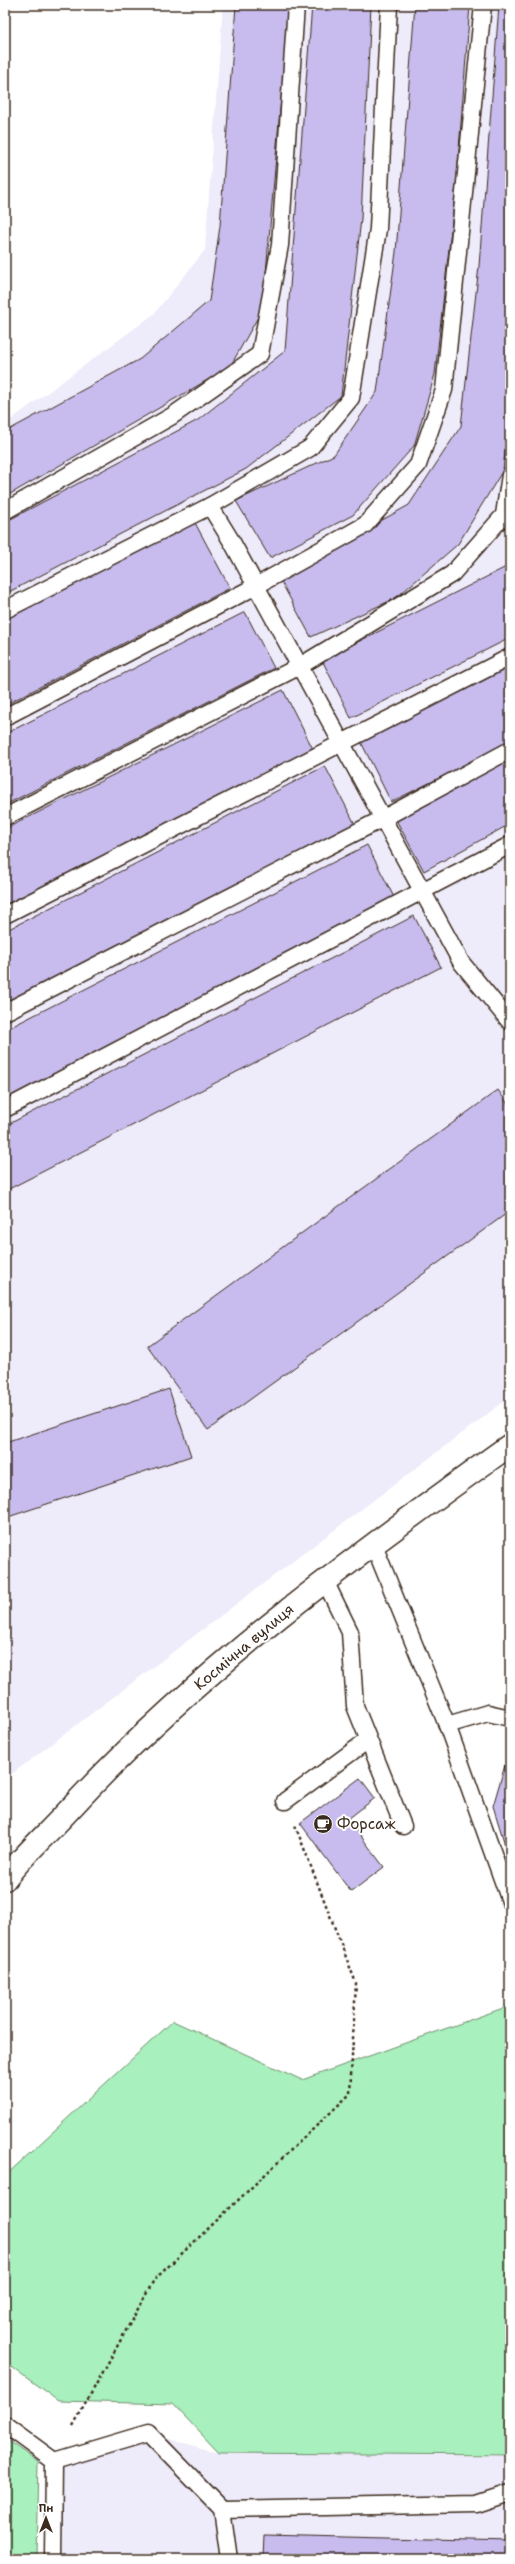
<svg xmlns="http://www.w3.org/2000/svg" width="515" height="2564" font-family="'Shantell Sans',sans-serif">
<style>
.built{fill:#eeebfa}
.green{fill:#a8f0bd;stroke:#728d6e}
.building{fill:#c7bced;stroke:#3b2a1e}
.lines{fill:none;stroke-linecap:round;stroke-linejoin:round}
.lane-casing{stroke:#3b2a1e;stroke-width:19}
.secondary-casing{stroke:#3b2a1e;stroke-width:25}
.path{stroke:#3b2a1e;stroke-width:2.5;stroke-dasharray:3 3;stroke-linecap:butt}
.lane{stroke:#fff;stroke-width:16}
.secondary{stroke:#fff;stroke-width:22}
.labels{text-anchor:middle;stroke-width:4;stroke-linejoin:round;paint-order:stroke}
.street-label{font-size:15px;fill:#3b2a1e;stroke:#fff}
.poi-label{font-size:15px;fill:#3b2a1e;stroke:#fff;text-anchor:start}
</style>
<rect width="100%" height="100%" fill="#fff"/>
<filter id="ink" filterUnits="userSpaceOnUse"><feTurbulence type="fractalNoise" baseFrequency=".025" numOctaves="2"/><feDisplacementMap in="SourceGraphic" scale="8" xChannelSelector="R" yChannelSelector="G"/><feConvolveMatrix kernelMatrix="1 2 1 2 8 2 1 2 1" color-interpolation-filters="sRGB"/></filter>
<g filter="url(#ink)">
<g class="built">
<path d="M223,5h287v1392l-505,382v-1355l149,-110 51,-64z"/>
<path d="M148,2433l71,20 291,3v103h-457l1,-98z"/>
</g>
<g class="green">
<path d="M506,2007l4,4v444l-291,-2 -46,-49 -115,-3 -53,-39v-186l168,-155 129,59z"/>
<path d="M5,2439l33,23 -2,97h-31z"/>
</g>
<g class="building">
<path d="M236,5h53l-26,303 -33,59 -225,130v-65l135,-73 69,-58 11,-75z"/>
<path d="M312,5h59l-10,214 -20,177 -95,73 -241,125v-72l193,-102 87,-69z"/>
<path d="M415,5h55l-13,171 -22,198 -21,72 -61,69 -83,43 -34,-57 98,-46 43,-63 19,-140z"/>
<path d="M499,5h11v403l-7,62 -45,74 -62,54 -85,39 -32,-59 130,-73 52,-79 18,-160z"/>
<path d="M194,521l36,67 -225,117v-86z"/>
<path d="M510,565v73l-159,80 -29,-58z"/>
<path d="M245,612l29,56 -269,137v-71z"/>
<path d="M510,667v76l-119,59 -30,-60z"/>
<path d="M283,690l31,61 -309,154v-76z"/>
<path d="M510,756v68l-86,47 -29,-53z"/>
<path d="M325,766l30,58 -350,180v-73z"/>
<path d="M367,845l29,56 -391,200v-71z"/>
<path d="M414,916l27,51 -436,224v-65z"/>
<path d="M498,1090l12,17v104l-302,219 -61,-84z"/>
<path d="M169,1389l22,67 -186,62v-75z"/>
<path d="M510,1748v113l-17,-55z"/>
<path d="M360,1778l15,20 -27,21 36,48 -33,25 -51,-69z"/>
<path d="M264,2535l246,6v18h-247z"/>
</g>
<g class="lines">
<defs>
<g id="lane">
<path d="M210,506l100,-58 41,-50 27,-169 11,-224"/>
<path d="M5,511l167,-95 88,-62 20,-109 16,-240"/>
<path d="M5,610l205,-104 22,36 229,420 49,60"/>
<path d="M5,717l251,-131 109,-61 53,-60 26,-75 39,-385"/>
<path d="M5,817l295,-151 152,-92 52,-59 6,-40"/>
<path d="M5,915l505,-258"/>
<path d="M5,1012l377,-193 128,-69"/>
<path d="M5,1109l505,-264"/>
<path d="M373,1543l74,182 41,-12 22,5"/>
<path d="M325,1581l25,51 5,74 48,120"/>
<path d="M447,1725l63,176"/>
<path d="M285,1801l83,-61"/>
<path d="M5,2425l49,36 -1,98"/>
<path d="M54,2461l94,-28 74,76 7,50"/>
<path d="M222,2509l255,-5 33,-11"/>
</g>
<path id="secondary" d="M5,1879c19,-25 43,-46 64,-69 130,-141 286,-254 441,-365"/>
</defs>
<use href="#lane" class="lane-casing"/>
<use href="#secondary" class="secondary-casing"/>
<path class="path" d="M73,2426l81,-146 196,-186 6,-111 -61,-158"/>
<use href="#lane" class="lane"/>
<use href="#secondary" class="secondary"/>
</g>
</g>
<defs>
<symbol id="cafe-disc" viewBox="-11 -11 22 22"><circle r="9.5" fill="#3b2a1e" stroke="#fff"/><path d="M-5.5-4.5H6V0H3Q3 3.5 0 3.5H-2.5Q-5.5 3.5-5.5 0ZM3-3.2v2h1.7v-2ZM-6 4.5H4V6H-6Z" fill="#fff"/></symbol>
</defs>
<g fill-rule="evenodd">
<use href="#cafe-disc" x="312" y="1813" width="22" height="22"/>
</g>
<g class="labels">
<g class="street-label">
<text transform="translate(244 1647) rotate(-40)" y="5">Космічна вулиця</text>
</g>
<g class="poi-label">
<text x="337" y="1829">Форсаж</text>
</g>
</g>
<rect width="515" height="2564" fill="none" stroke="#fff" stroke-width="20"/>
<rect x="10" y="10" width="495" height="2544" fill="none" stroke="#3b2a1e" stroke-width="1.5" filter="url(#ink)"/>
<g transform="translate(46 2518)" stroke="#ffffff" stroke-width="3" paint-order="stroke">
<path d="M0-3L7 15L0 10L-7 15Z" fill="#3b2a1e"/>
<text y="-6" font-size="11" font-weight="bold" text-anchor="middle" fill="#3b2a1e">Пн</text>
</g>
</svg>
